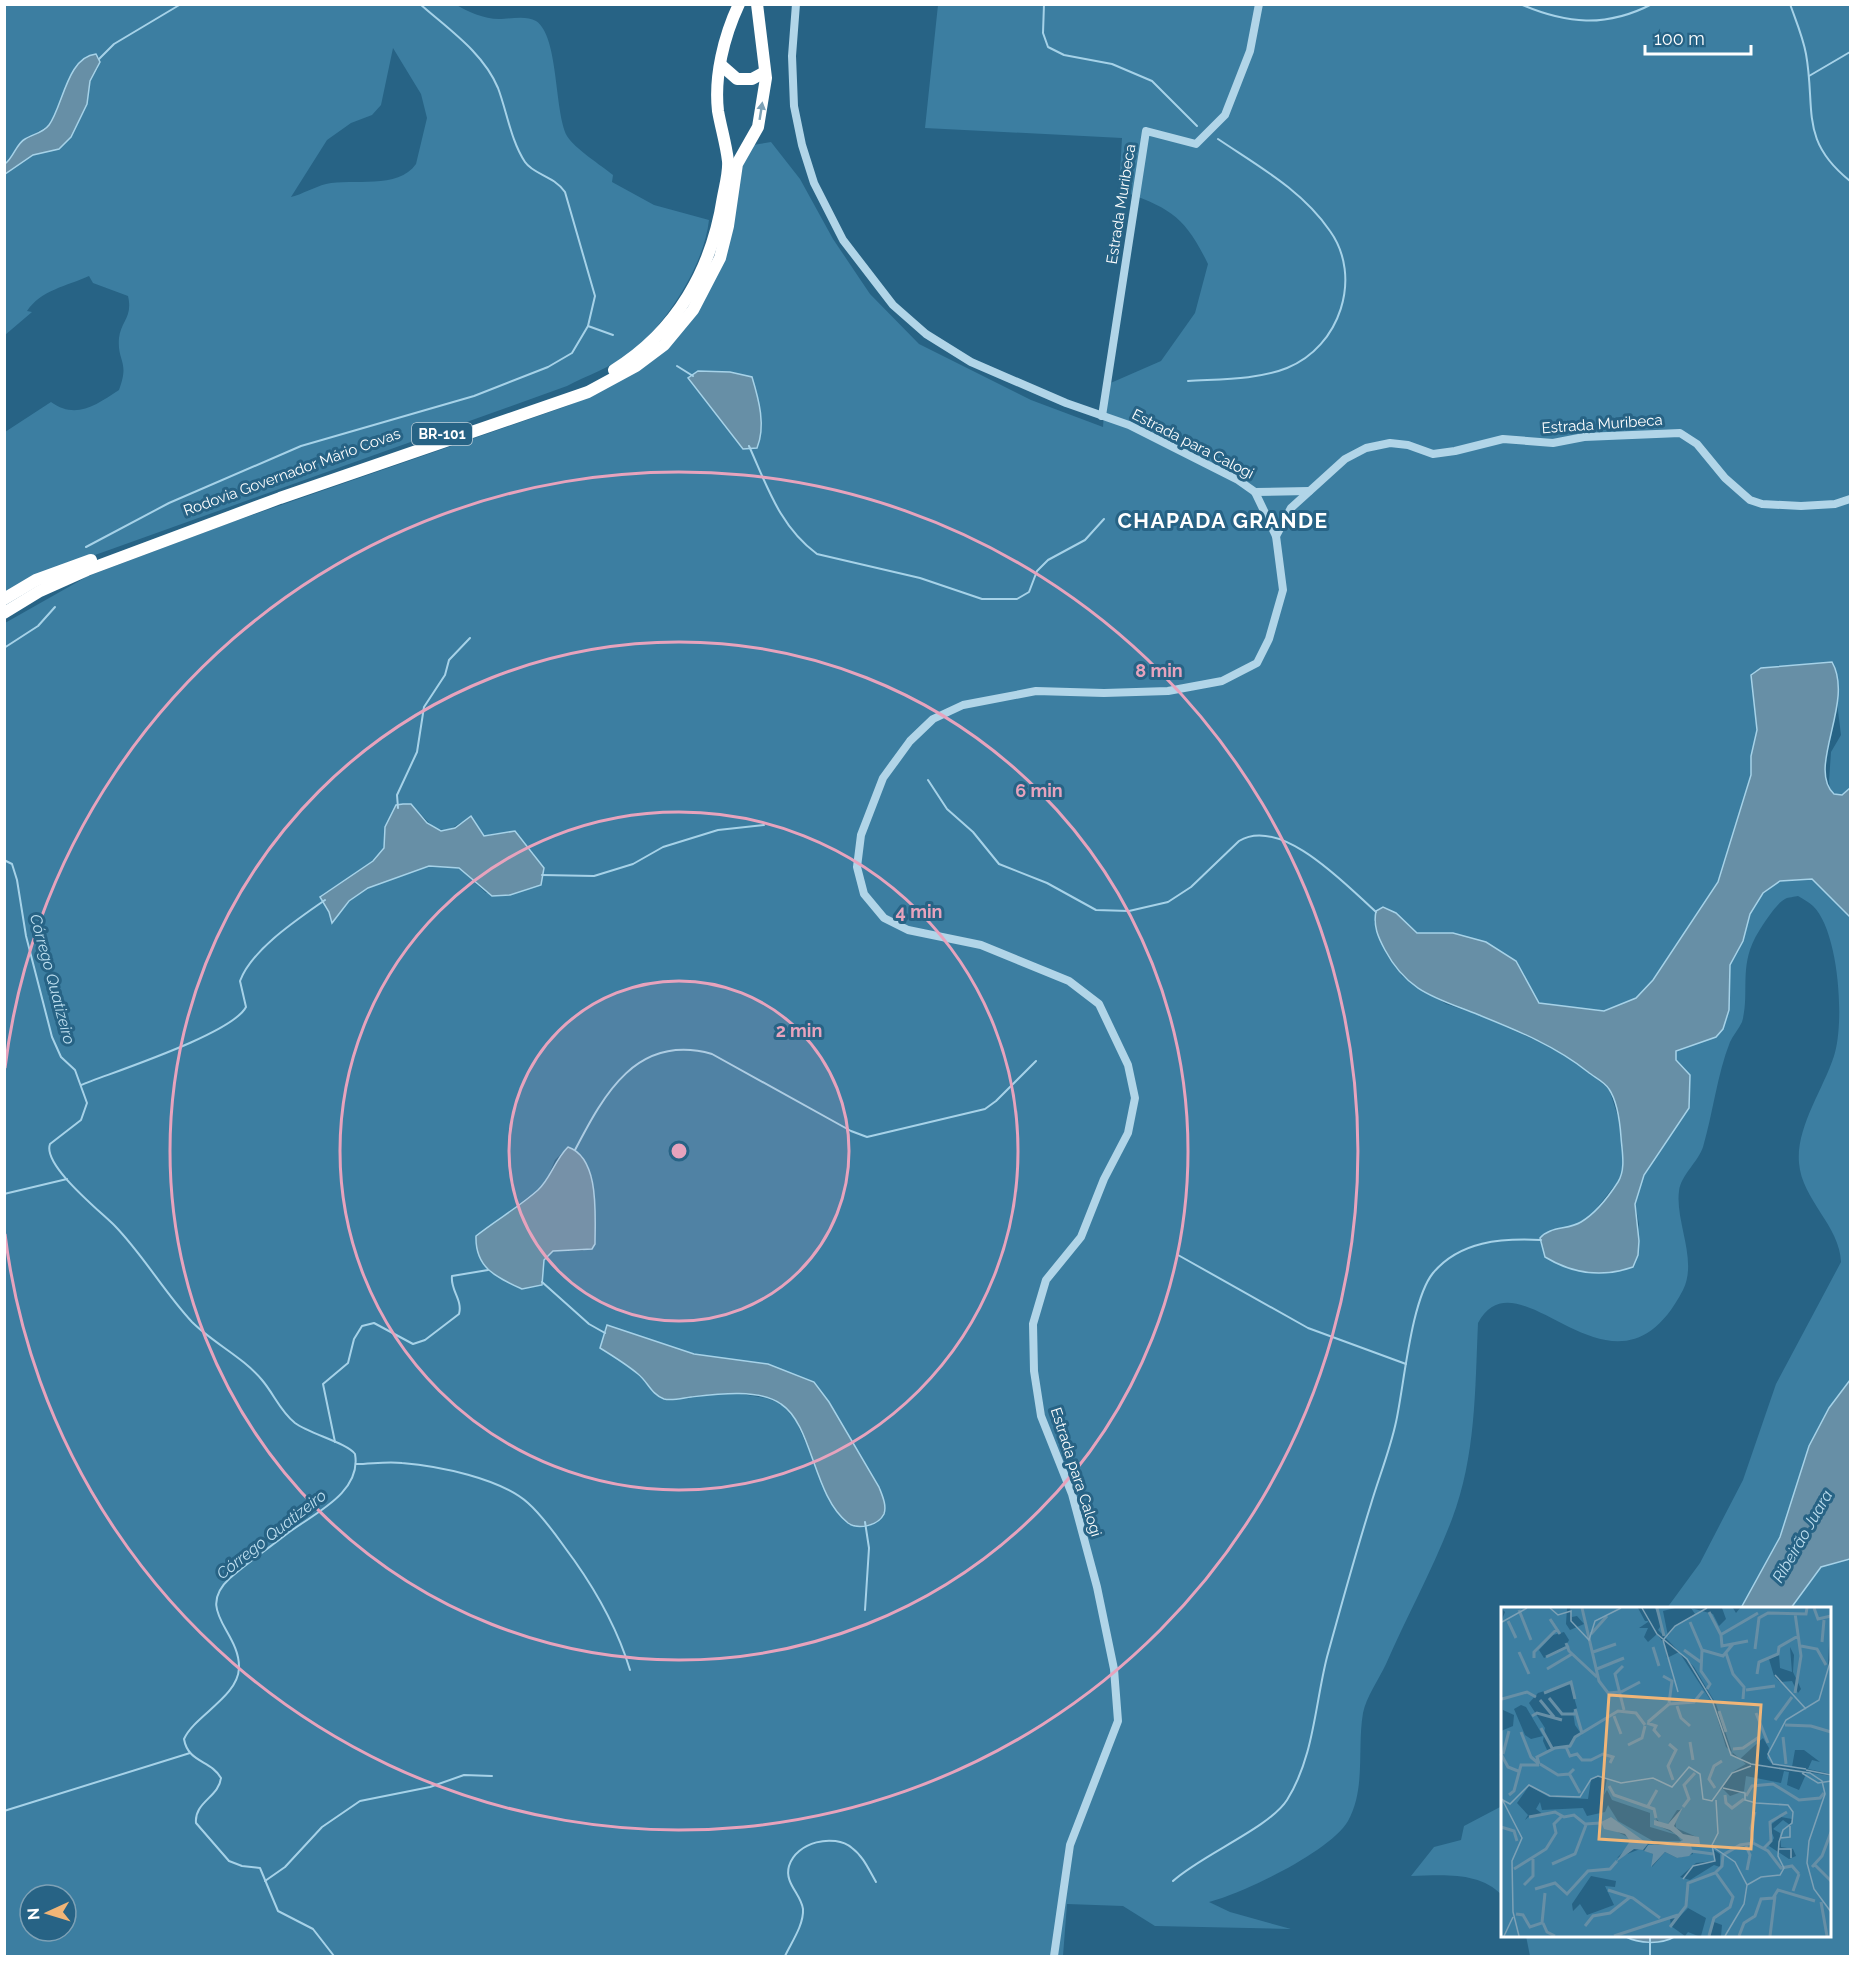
<svg xmlns="http://www.w3.org/2000/svg" width="1855" height="1961" font-family="Raleway,sans-serif">
<style>
.green{fill:#3c7ea1;fill-rule:evenodd}
.water{fill:#678fa6;stroke:#a6d2e8;stroke-width:1.5}
.lines{fill:none;stroke-linecap:round;stroke-linejoin:round}
.stream{stroke:#a6d2e8;stroke-width:2}
.minor{stroke:#b1d5e8;stroke-width:8}
.highway{stroke:#fff;stroke-width:12}
.oneway{fill:#7da1b6}
.ring{fill:none;stroke:#e7a3bd;stroke-width:3}
.labels{text-anchor:middle;stroke-width:6;stroke-linejoin:round;paint-order:stroke}
.shield{fill:#276385;stroke:#bed0da;stroke-width:1.5}
.shield-label{font-size:14px;font-weight:bold;fill:#fff}
.street-label{font-size:15px;fill:#fff;stroke:#276385}
.water-label{font-size:16px;font-style:italic;fill:#bddeef;stroke:#276385}
.district-label{font-size:21px;font-weight:bold;letter-spacing:1.5px;fill:#fff;stroke:#276385}
.inset-river{fill:none;stroke:#678fa6;stroke-width:3}
.inset-road{fill:none;stroke:#7da1b6;stroke-width:1.5}
.view{fill:#f0b577;fill-opacity:0.15;stroke:#f0b577;stroke-width:3}
.inset-edge{fill:none;stroke:#fff;stroke-width:3}
.centre{fill:#e7a3bd;stroke:#276385;stroke-width:3}
.ring-label{font-size:18px;text-anchor:middle;font-weight:bold;fill:#e7a3bd;stroke:#276385;stroke-width:6;stroke-linejoin:round;paint-order:stroke}
</style>
<rect width="100%" height="100%" fill="#276385"/>
<g class="green">
<path d="M455,4c13,8 29,15 44,15 11,0 27,-4 37,2 23,15 18,90 31,115 7,12 35,30 46,39l-1,7 42,23 55,15c-5,46 -43,105 -80,134 -18,13 -43,22 -62,32l-539,193 -23,15v-162l46,-30c25,18 45,3 68,-12 11,-29 -2,-28 0,-52 2,-17 14,-21 9,-42l-35,-13 -4,-7c-22,10 -48,14 -62,35l5,1 -27,23v-161l28,-19 21,-5 17,-13 16,-33 3,-23 8,-13 1,-11 -9,-2 -42,71 -26,15 -8,15 -9,8v-159zM393,48l28,46 6,24 -11,46c-18,26 -63,14 -90,20 -12,3 -23,10 -35,13l36,-57 24,-17 21,-8 9,-10z"/>
<path d="M938,5h912v783l-8,7 -8,-1 -4,-4 -1,-9 2,-29 10,-17 -9,-73 -71,6 -10,7 6,55 -6,26v19l-33,107 -65,98 -17,18 -32,13 -65,-8 -53,-61 -33,-9h-36l-43,-12 10,26 18,29 44,28 33,11 56,25 40,21 34,28 11,34 3,46 -4,11 -26,33 -13,10 -35,10 -5,6 5,18c27,16 58,21 88,10l6,-43 -4,-20 9,-29 45,-67 1,-33 -14,-15v-9l40,-14 7,-8 7,-64 13,-24 7,-27 13,-21 17,-12 32,-2 38,38v463l-21,28 -20,38 -29,91 -39,71h-74l33,-45 43,-83 33,-96 65,-122c-1,-36 -39,-62 -42,-99 -3,-36 24,-73 35,-107 11,-33 5,-125 -21,-150 -4,-4 -10,-7 -15,-10 -3,1 -10,1 -13,3 -9,4 -25,30 -30,39 -16,31 -5,56 -13,84 -3,7 -9,13 -12,20 -13,33 -17,71 -27,105 -5,15 -22,28 -24,44 -4,31 19,69 4,99 -69,133 -163,-44 -205,33 -3,67 -2,133 -26,196 -19,50 -45,97 -66,145 -7,15 -20,33 -23,49 -6,35 3,76 -15,108 -17,30 -106,73 -139,81l21,10 61,17 -136,-3 -32,-20 -56,-2 -4,52h-1058v-1333l83,-47 147,-55 332,-115 31,-13 23,-14 57,-51 40,-64 22,-117 31,-5 29,37 33,60 37,55 49,50 112,56 72,27 3,-42 55,-24 34,-48 13,-49c-24,-49 -38,-56 -89,-74l3,-52 -197,-10zM411,804l23,24 13,3 15,-9 22,14c28,-7 33,-2 50,18l-48,39 -27,-25 -30,-2 -60,22 -20,13 -17,21 -3,-10 -9,-16 53,-35 11,-13 1,-21 11,-21zM568,1147c33,11 26,67 27,97l-13,7h-29l-9,9 -68,-24 63,-47 9,-12 7,-17zM607,1325l87,29 74,10 61,38 56,100 -1,11 -9,10 -40,-14 -39,-88 -14,-17 -16,-6 -37,-6 -63,8 -14,-9 -12,-16 -17,-12zM30,1895h36v36h-36z"/>
<path d="M1850,1559v397h-320l-4,-20h98c15,8 37,8 52,0h154v-328h-39l30,-41z"/>
<path d="M1502,1806v89c-23,-24 -60,-20 -91,-19l23,-29 27,-7 3,-14z"/>
</g>
<g class="water">
<path d="M96,54l4,8 -10,19 -3,23 -16,33 -12,12 -26,6 -28,19v-10c9,-7 11,-20 20,-25 8,-5 18,-6 24,-14 14,-19 18,-68 47,-71z"/>
<path d="M698,371l32,1 22,5c7,23 14,49 5,71l-14,1 -55,-71z"/>
<path d="M1832,662c23,40 -26,106 2,132l8,1 8,-7v129l-38,-38 -32,2 -17,12 -13,21 -7,27 -13,24 -1,45 -6,19 -7,8 -40,14v9l14,15 -1,33 -45,67 -9,29 4,37 -1,14 -5,12c-31,11 -60,7 -88,-10l-5,-19c10,-12 28,-8 41,-16 15,-9 28,-26 37,-40 8,-13 4,-30 3,-45 -1,-14 -4,-36 -12,-48 -4,-7 -15,-12 -21,-17 -32,-26 -72,-42 -109,-57 -42,-17 -71,-22 -94,-65 -7,-13 -12,-24 -9,-39l7,-4 13,6 21,20h36l33,9 30,19 23,42 65,8 32,-13 17,-18 65,-98 33,-107v-19l6,-26 -6,-55 10,-7z"/>
<path d="M403,804h8l16,19 14,8 14,-3 16,-12 13,20 31,-5 29,37 -3,17 -31,10 -18,1 -33,-28 -30,-2 -61,22 -19,13 -17,22 -3,-11 -9,-15 53,-36 11,-13 1,-21 11,-22z"/>
<path d="M568,1147c32,11 27,68 27,97l-3,5 -39,2 -9,9 -2,25 -20,4c-26,-12 -47,-21 -46,-53 20,-16 43,-29 62,-46 13,-12 16,-29 30,-43z"/>
<path d="M607,1325l87,29 74,10 46,18 15,20 50,85c3,8 8,18 5,27 -6,12 -26,16 -36,9 -35,-27 -35,-98 -67,-119 -22,-16 -65,-10 -90,-7 -8,1 -19,4 -27,2 -13,-5 -16,-17 -26,-25 -12,-10 -25,-18 -38,-26z"/>
<path d="M1850,1380v179l-29,8 -30,41h-50l39,-71 29,-91 20,-38z"/>
<path d="M1624,1936h52c-15,9 -37,8 -52,0z"/>
</g>
<g class="lines">
<g class="stream">
<path d="M1044,4l-1,29 5,14 16,8 48,9 40,17 45,45"/>
<path d="M1520,4c46,20 86,24 132,0"/>
<path d="M1790,4c6,17 13,33 16,50 10,56 -7,86 44,127"/>
<path d="M99,59l15,-15 67,-40"/>
<path d="M1809,76l41,-24"/>
<path d="M588,326l25,9"/>
<path d="M677,366l16,10"/>
<path d="M1188,381c32,-2 69,-1 99,-13 53,-21 76,-91 43,-137 -28,-41 -72,-65 -112,-92"/>
<path d="M749,446c18,40 31,81 68,108l103,24 62,21h35l12,-7 8,-21 11,-11 37,-20 19,-21"/>
<path d="M86,547l83,-44 132,-57 173,-50 74,-29 24,-14 16,-27 7,-30 -30,-104c-12,-17 -31,-17 -40,-30 -14,-21 -18,-50 -27,-74 -15,-36 -50,-59 -78,-84"/>
<path d="M4,648l34,-22 17,-19"/>
<path d="M928,780l19,29 26,23 26,32 48,19 49,27 33,1 39,-9 23,-15 48,-46c42,-26 108,45 137,71"/>
<path d="M398,808l-1,-13 20,-43 7,-45 21,-32 4,-15 21,-22"/>
<path d="M4,860l8,4 5,16 9,56 26,101 9,20 14,13 12,33 -6,17 -31,24c-8,21 50,67 65,82 29,30 49,66 77,96 21,21 51,35 70,58 12,14 18,31 33,43 15,11 52,20 60,31 7,39 -42,60 -67,79 -19,15 -40,29 -58,45 -36,33 10,53 9,90 -1,29 -45,48 -55,71 4,24 27,21 37,39 -2,19 -27,24 -25,45l33,38 13,5 18,2 18,43 35,18 21,27"/>
<path d="M542,875l52,1 39,-12 30,-17 55,-17 46,-5"/>
<path d="M81,1085c32,-13 151,-51 165,-78l-6,-26c12,-32 58,-62 85,-81"/>
<path d="M575,1150c29,-56 62,-117 137,-96l139,77 16,6 118,-28 11,-8 40,-40"/>
<path d="M4,1194l63,-15"/>
<path d="M1178,1255l130,73 98,36"/>
<path d="M542,1282l47,42 16,9"/>
<path d="M335,1442l-12,-58 25,-21 6,-24 8,-13 12,-3 39,21 12,-4 34,-26c4,-14 -9,-24 -7,-38l36,-6"/>
<path d="M356,1464c15,0 31,-3 46,-1 36,3 98,15 126,40 18,16 31,37 46,57 24,34 44,70 56,110"/>
<path d="M865,1522l4,26 -4,62"/>
<path d="M4,1811l186,-58"/>
<path d="M265,1881l20,-14 37,-40 38,-26 70,-14 34,-12 28,1"/>
<path d="M1173,1881c28,-26 96,-53 114,-81 27,-43 28,-96 40,-143 14,-51 28,-102 44,-153 8,-27 19,-54 25,-82 8,-36 15,-122 37,-149 27,-32 68,-35 108,-33"/>
<path d="M785,1956c6,-13 19,-31 18,-47 -2,-15 -19,-26 -14,-43 7,-24 45,-33 63,-18 11,8 17,22 24,34"/>
<path d="M1650,1956v-20"/>
</g>
<g class="minor">
<path d="M796,4l-4,52 2,50 8,39 12,38 29,57 50,65 33,29 45,28 95,41 63,22 109,55 17,12 21,44 7,54 -14,49 -12,24 -35,18 -54,10 -64,2 -68,-2 -73,14 -30,14 -23,22 -27,37 -22,57 -4,32 7,27 20,24 24,12 73,15 88,36 30,23 29,61 7,33 -7,35 -24,46 -23,58 -35,43 -13,44 1,47 7,45 31,78 25,93 17,82 4,52 -48,124 -16,111"/>
<path d="M1102,416l44,-285 50,13 29,-29 25,-64 9,-47"/>
<path d="M1255,492l54,-1"/>
<path d="M1276,536l15,-28 54,-49 21,-11 24,-5 18,2 25,9 22,-3 48,-12 50,4 31,-6 96,-4 17,11 28,34 25,22 12,4 39,2 34,-2 15,-5"/>
</g>
<g class="highway">
<path d="M721,65l16,14h15l13,-7"/>
<path d="M614,370c63,-39 98,-101 109,-173 2,-11 6,-25 5,-36 -2,-17 -7,-33 -10,-50 -4,-35 6,-75 21,-107"/>
<path d="M4,599l32,-19 55,-20"/>
<path d="M4,613l36,-22 47,-21 193,-72 308,-106 48,-26 28,-21 29,-35 27,-52 8,-32 9,-62 21,-37 8,-49 -9,-74"/>
</g>
</g>
<defs><path id="oneway-solid" d="M-6-.8H1V-3.2L6.5 0L1 3.2V.8H-6Z" transform="scale(1.5)"/></defs>
<use class="oneway" href="#oneway-solid" transform="translate(761 111) rotate(-81)"/>
<circle cx="679" cy="1151" r="170" fill="#e7a3bd" fill-opacity=".12"/>
<g class="ring">
<circle cx="679" cy="1151" r="170"/>
<circle cx="679" cy="1151" r="339"/>
<circle cx="679" cy="1151" r="509"/>
<path d="M5 1068A679 679 0 1 1 5 1234"/>
</g>
<g class="labels">
<rect class="shield" x="412" y="423" width="60" height="22" rx="4.5"/>
<g class="shield-label">
<text x="442" y="439">BR-101</text>
</g>
<g class="street-label">
<text transform="translate(1121 204) rotate(-81)" y="5">Estrada Muribeca</text>
<text transform="translate(1602 424) rotate(-4)" y="5">Estrada Muribeca</text>
<text transform="translate(1193 444) rotate(27)" y="5">Estrada para Calogi</text>
<text transform="translate(292 472) rotate(-20)" y="5">Rodovia Governador Mário Covas</text>
<text transform="translate(1076 1472) rotate(72)" y="5">Estrada para Calogi</text>
</g>
<g class="water-label">
<text transform="translate(53 979) rotate(75)" y="6">Córrego Quatizeiro</text>
<text transform="translate(271 1534) rotate(-38)" y="6">Córrego Quatizeiro</text>
<text transform="translate(1802 1536) rotate(-60)" y="6">Ribeirão Juara</text>
</g>
<g class="district-label">
<text x="1223" y="528">CHAPADA GRANDE</text>
</g>
</g>
<g transform="translate(1501 1607)">
<rect width="330" height="330" fill="#276385"/>
<path d="M0,1h66l-1,16 4,6 14,-6 -7,-8 -5,1 -2,-9h68l7,13h3l1,4 -1,-3 -9,6h9l-4,9 4,5 9,-8 8,11 2,13 12,-6 34,52 13,43 20,17 -12,7 -12,17 8,8 14,-5 2,-15 35,7 3,-12 5,1 -2,13 12,5 8,-18 24,4v160h-110l1,-11 -8,-3 -4,14h-9l5,-18 -18,-10 -11,11 -7,-1 1,8 14,10 3,-4 10,4h-197v-205l12,-5 1,-11 -11,-5 -2,-88 4,-10zM63,25l5,8 -3,6 -22,12 -5,-8 14,-15zM69,76l7,25 -4,4 2,13 7,10 -7,1 -6,10 -22,4 -4,-9 2,-13 -16,-25 9,-10zM20,98l5,2 17,29 -12,3 -6,-4 -11,-26zM96,170l10,1 -3,17 3,-5 5,10 38,13v14l27,8 4,6h-28l-35,-20 -10,-16 -3,7 -18,4 -4,-8 -41,2 -2,-8 -4,7 8,6h-13l-6,5 3,-5 -11,-12 12,-17 20,11 39,2 3,-19zM176,203h4l-6,9 1,9 23,10 -10,5 4,11 -16,4 -12,-6 -13,15 1,-13 -13,-5 -23,9 12,-12 1,-8 -29,-14 22,5 28,17 11,-3 13,2 8,-4 -1,-4 -23,-11 -3,-8 5,6h7zM280,210l11,2 -2,6 -7,-5 -10,9 7,4 1,14 12,2 3,7 -7,3 -20,-13 5,-8 -5,-12zM213,243l6,4v13l-6,-2 -24,15 -10,-3 16,-14 19,-2zM90,269l25,5 -1,6 -10,-1 9,19 -27,10 -7,-11 -7,7 -1,-7zM154,1h20l-12,3 5,25 7,-10 20,-12 -4,-6 22,6 6,12 7,-7 -4,-11h11l3,5 4,-5h91l-3,57 3,3v106l-23,-5 4,-9 8,2 -16,-12h-9l-3,17 -21,-4 -4,-5 2,-10 -6,-10 -23,21 -7,-4 -17,-51 -22,-37 -36,-37 4,-6zM289,40l4,8 -1,17 8,17 -3,4 -6,-12 -12,1 -6,-6 -5,-17 10,-4 1,13 12,4z" fill="#3c7ea1" fill-rule="evenodd"/>
<path d="M182,200l-9,19 9,8 16,3 1,7 -10,-1 3,9 -4,4 -12,2 -12,-6 -14,15 2,-13 -9,-3 4,-6h27l8,-5 -13,-10 -16,-5v-5l14,4zM110,210l37,27 -5,6 -9,-1 -18,13 14,-21 -5,-7 -21,-5 -3,-7z" fill="#678fa6"/>
<path class="inset-river" d="M81,1l17,73 9,12 12,-1M156,1l7,28M313,1l4,11 13,-3M18,3l12,30M208,5l12,23 1,11 26,-5M294,6l6,43 -6,37M49,12l10,15M7,14l8,17M189,15l12,28M90,27l16,-18M221,27l36,-21M321,35l2,-22M65,36l3,8 28,26M300,39l16,3 9,16M152,40l6,19M254,42l4,-31 9,-5 38,1 1,-6M183,43l18,13M201,43l-1,21 9,13 -3,5M201,43l21,6 10,-12M18,45l10,22M92,45l23,-8M225,46l7,21 11,13 -1,12M45,50l23,-11M33,51v-6l23,-23M122,59l-8,8 9,36M46,62l25,-15M96,62l27,-11M256,67l2,-12 19,-8 1,-7 19,-11M162,69l9,5 -3,22M245,83l29,-4M120,85l19,-10M43,86l27,-11 4,17M48,91l13,16h13M1,92l25,-7 9,5M39,93l14,17M168,97l25,-2 9,-11M176,99l4,12 9,8M74,102l7,24M218,104l7,21M255,106l12,30M31,109l5,-3 25,7M113,109l7,18M274,113l17,-23M147,115l21,-18M146,116l9,3 -2,4 6,7M284,118l26,1 20,6M40,121l11,20M20,125l10,25 7,6M282,130l3,27M189,135l3,18M168,137l7,6 -8,16 5,14M127,138l14,-7 3,-12M65,140l4,9 7,-2 5,6h9l12,-6 10,3 -3,6M232,142l10,-1 16,-11M0,147l7,13 10,4M2,147l6,-23M38,157l-2,-7 18,-9 15,-2 5,-9 43,-26 18,2 9,12M39,157l18,11 11,-1 5,-5M69,168l10,18M108,179l5,9 40,14 2,9M214,181l-6,-9 5,-13 8,-5M8,188l5,-4 7,-26h18M224,188l1,8 6,5 12,-9M245,189l6,-10 21,-2 26,16 21,-2 4,-5M147,199l9,-16M182,200l6,-8 -5,-14 11,-12M28,210l26,-5 9,5 10,-2 11,9 16,-1M0,220l13,4 3,10M252,235l-2,-14 4,-16M245,239l4,9 -3,15M262,242l8,-8 -1,-19 17,-10M190,244l22,3M51,257l23,-10 11,-29M314,258l16,16M311,260l10,-11 9,-24M13,262l32,-20 10,-16 -2,-9 8,-8M23,278l9,-9v-17M34,282l20,-6 12,11 21,-23 22,-2 7,-8M107,283l25,8 27,20M292,284l6,-17M320,295l6,34M15,307l7,1 7,12 12,-4 3,-30M42,316l4,9 8,4M84,319l8,-10 17,-3 19,-15M169,320l16,-21 2,-23 27,-10 7,-7 1,-11 17,-10 13,-2 15,8 13,17 11,-2 7,8M113,329l64,-21M208,329l5,-18 16,-11 3,-10 -17,-24M238,329l5,-13 11,-7 6,-17 12,-1 5,-8 37,11M269,329l5,-40"/>
<path class="inset-road" d="M49,1l8,7 13,-4v10l18,19 6,-19 26,-13M141,1l15,26 30,25 25,41 19,55 20,9 59,9 12,8 3,13 -16,47 -2,22 7,26 17,23M1,15l25,-14M163,32l11,-13 32,-18M162,33l15,52M274,68l31,34M305,162l-33,-5 -5,-10 18,-34 33,-20 12,-41M305,163l25,5M301,166l16,10 13,-2M222,181l22,5v7l11,3 32,2 5,7 -1,11 -9,7 -4,12 -1,14 6,12 -4,7 -19,2 -14,8M0,192l9,5 19,-19 21,11 30,1 11,-18 7,-3 23,7 32,-5 19,9 17,-20 11,7 3,25 9,2 20,-28 19,-7M1,192l20,39 -10,23 1,51 6,24M279,231l10,-1v-11M212,240l22,15 12,23 -3,19 -19,32M278,242h12v9M182,272l10,-13 22,-5 -3,-16 6,-12 -2,-33M3,329l9,-19"/>
<path class="view" d="M108,88l152,10 -10,144 -152,-10z"/>
<rect width="330" height="330" class="inset-edge"/>
</g>
<circle cx="679" cy="1151" r="9" class="centre"/>
<g class="ring-label">
<text x="1159" y="677">8 min</text>
<text x="1039" y="797">6 min</text>
<text x="919" y="918">4 min</text>
<text x="799" y="1037">2 min</text>
</g>
<rect width="1855" height="1961" fill="none" stroke="#ffffff" stroke-width="12"/>
<g transform="translate(48 1913) rotate(266)"><circle r="28" fill="#276385" stroke="#7da1b6" stroke-width="1.5"/>
<path d="M0-4.5L10 22L0 15L-10 22Z" fill="#f0b577"/>
<text y="-9" font-size="16" font-weight="bold" text-anchor="middle" fill="#ffffff">N</text>
</g>
<path d="M1645 45v9h106v-9" fill="none" stroke="#ffffff" stroke-width="3"/>
<text x="1654" y="45" font-size="18" fill="#ffffff" stroke="#276385" stroke-width="4.5" paint-order="stroke">100 m</text>
</svg>
